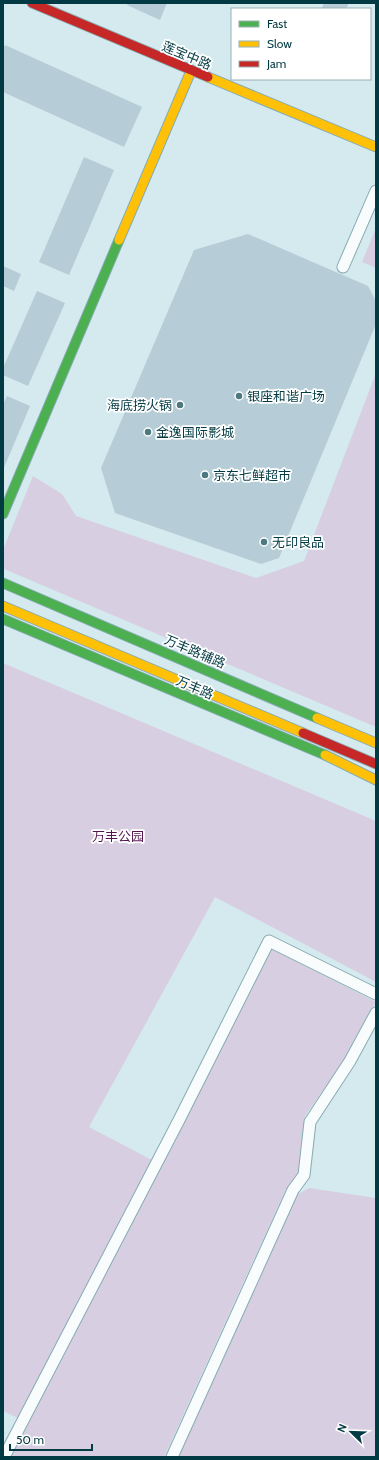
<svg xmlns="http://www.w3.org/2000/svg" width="379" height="1460" font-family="Cabin,'Noto Sans SC',sans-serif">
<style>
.green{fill:#d8cee1}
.building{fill:#b6cdd7}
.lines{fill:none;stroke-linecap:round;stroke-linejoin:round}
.street-casing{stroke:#87abb2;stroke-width:13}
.fast-casing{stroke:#87abb2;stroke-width:11}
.slow-casing{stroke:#87abb2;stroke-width:11}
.jam-casing{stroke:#87abb2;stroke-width:11}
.street{stroke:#f9fcfd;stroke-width:11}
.fast{stroke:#4caf50;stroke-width:9}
.slow{stroke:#ffc107;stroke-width:9}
.jam{stroke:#c62828;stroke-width:9}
.poi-dot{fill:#4c787f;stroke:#fff;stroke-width:1.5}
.labels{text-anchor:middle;stroke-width:3.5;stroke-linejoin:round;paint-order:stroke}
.street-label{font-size:13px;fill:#023a43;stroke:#fff}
.poi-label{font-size:13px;fill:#023a43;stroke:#fff;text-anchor:start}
.park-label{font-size:13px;fill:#55154f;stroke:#fff}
</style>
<rect width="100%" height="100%" fill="#d4eaef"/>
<g class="green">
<path d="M376,228v40l-14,-6z"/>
<path d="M376,373v354l-372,-158 -1,-19 30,-74 29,18 14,22 180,62 48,-17z"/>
<path d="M3,663l373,158v161l-161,-85 -126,230 63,33 -132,259 -17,-8z"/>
<path d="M272,949l104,53 -30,55 -41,59 -6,56 -14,19 -121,266h-153z"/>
<path d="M309,1188l67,10v259h-199l118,-261z"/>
</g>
<g class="building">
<path d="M128,3h39l-7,17 -33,-15z"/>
<path d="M324,3h25l-3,6h-21l-3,-1z"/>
<path d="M5,45l137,62 -18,40 -121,-55v-43z"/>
<path d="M84,157l30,13 -45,105 -30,-13z"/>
<path d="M248,234l120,52 8,15v23l-97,234 -18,6 -146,-51 -14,-45 93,-218z"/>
<path d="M3,266l18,8 -7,17 -11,-5z"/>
<path d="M37,291l28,12 -37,83 -25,-11v-7z"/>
<path d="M7,396l23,10 -27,64v-65z"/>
</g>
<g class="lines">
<defs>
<g id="street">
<path d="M343,267l33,-76"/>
<path d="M4,1457l175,-337 90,-179 107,53"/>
<path d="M172,1457l121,-267 11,-15 6,-53 40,-61 26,-48"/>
</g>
<g id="fast">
<path d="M3,514l116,-274"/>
<path d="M3,583l314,135"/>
<path d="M3,619l322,136"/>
</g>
<g id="slow">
<path d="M208,77l168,70"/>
<path d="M119,240l72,-169"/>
<path d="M3,606l300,127"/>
<path d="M317,718l59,25"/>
<path d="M325,755l51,25"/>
</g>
<g id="jam">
<path d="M32,3l176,74"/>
<path d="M303,733l73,31"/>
</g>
</defs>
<use href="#street" class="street-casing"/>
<use href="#fast" class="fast-casing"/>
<use href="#slow" class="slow-casing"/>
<use href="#jam" class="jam-casing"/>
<use href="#street" class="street"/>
<use href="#fast" class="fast"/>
<use href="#slow" class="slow"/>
<use href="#jam" class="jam"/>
</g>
<g class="poi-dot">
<circle cx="239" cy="396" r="4"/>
<circle cx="180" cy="405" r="4"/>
<circle cx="148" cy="432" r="4"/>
<circle cx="205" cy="475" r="4"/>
<circle cx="264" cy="542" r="4"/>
</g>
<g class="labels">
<g class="street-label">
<text transform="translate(187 55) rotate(23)" y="5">莲宝中路</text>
<text transform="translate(195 651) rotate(23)" y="5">万丰路辅路</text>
<text transform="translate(195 687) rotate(23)" y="5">万丰路</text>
</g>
<g class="poi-label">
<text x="247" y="401">银座和谐广场</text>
<text x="172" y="410" text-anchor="end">海底捞火锅</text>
<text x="156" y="437">金逸国际影城</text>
<text x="213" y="480">京东七鲜超市</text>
<text x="272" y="547">无印良品</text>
</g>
<g class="park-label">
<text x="118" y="841">万丰公园</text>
</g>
</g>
<rect width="379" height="1460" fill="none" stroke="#023a43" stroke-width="8"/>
<rect x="231" y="8" width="140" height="72" fill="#ffffff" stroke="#9ab0b4"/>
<rect x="239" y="21" width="20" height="6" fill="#4caf50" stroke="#9ab0b4"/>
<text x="267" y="28" font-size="12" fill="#023a43">Fast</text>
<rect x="239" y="41" width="20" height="6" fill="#ffc107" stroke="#9ab0b4"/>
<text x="267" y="48" font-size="12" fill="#023a43">Slow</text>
<rect x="239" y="61" width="20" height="6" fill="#c62828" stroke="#9ab0b4"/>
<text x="267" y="68" font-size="12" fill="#023a43">Jam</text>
<g transform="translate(351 1432) rotate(293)" stroke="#ffffff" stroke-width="3" paint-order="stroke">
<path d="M0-3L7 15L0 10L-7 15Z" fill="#023a43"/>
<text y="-6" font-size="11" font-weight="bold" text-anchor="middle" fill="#023a43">N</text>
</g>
<path d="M10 1444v6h82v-6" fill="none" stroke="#023a43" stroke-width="2"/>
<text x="16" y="1444" font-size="12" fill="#023a43" stroke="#ffffff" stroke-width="3" paint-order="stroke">50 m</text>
</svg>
